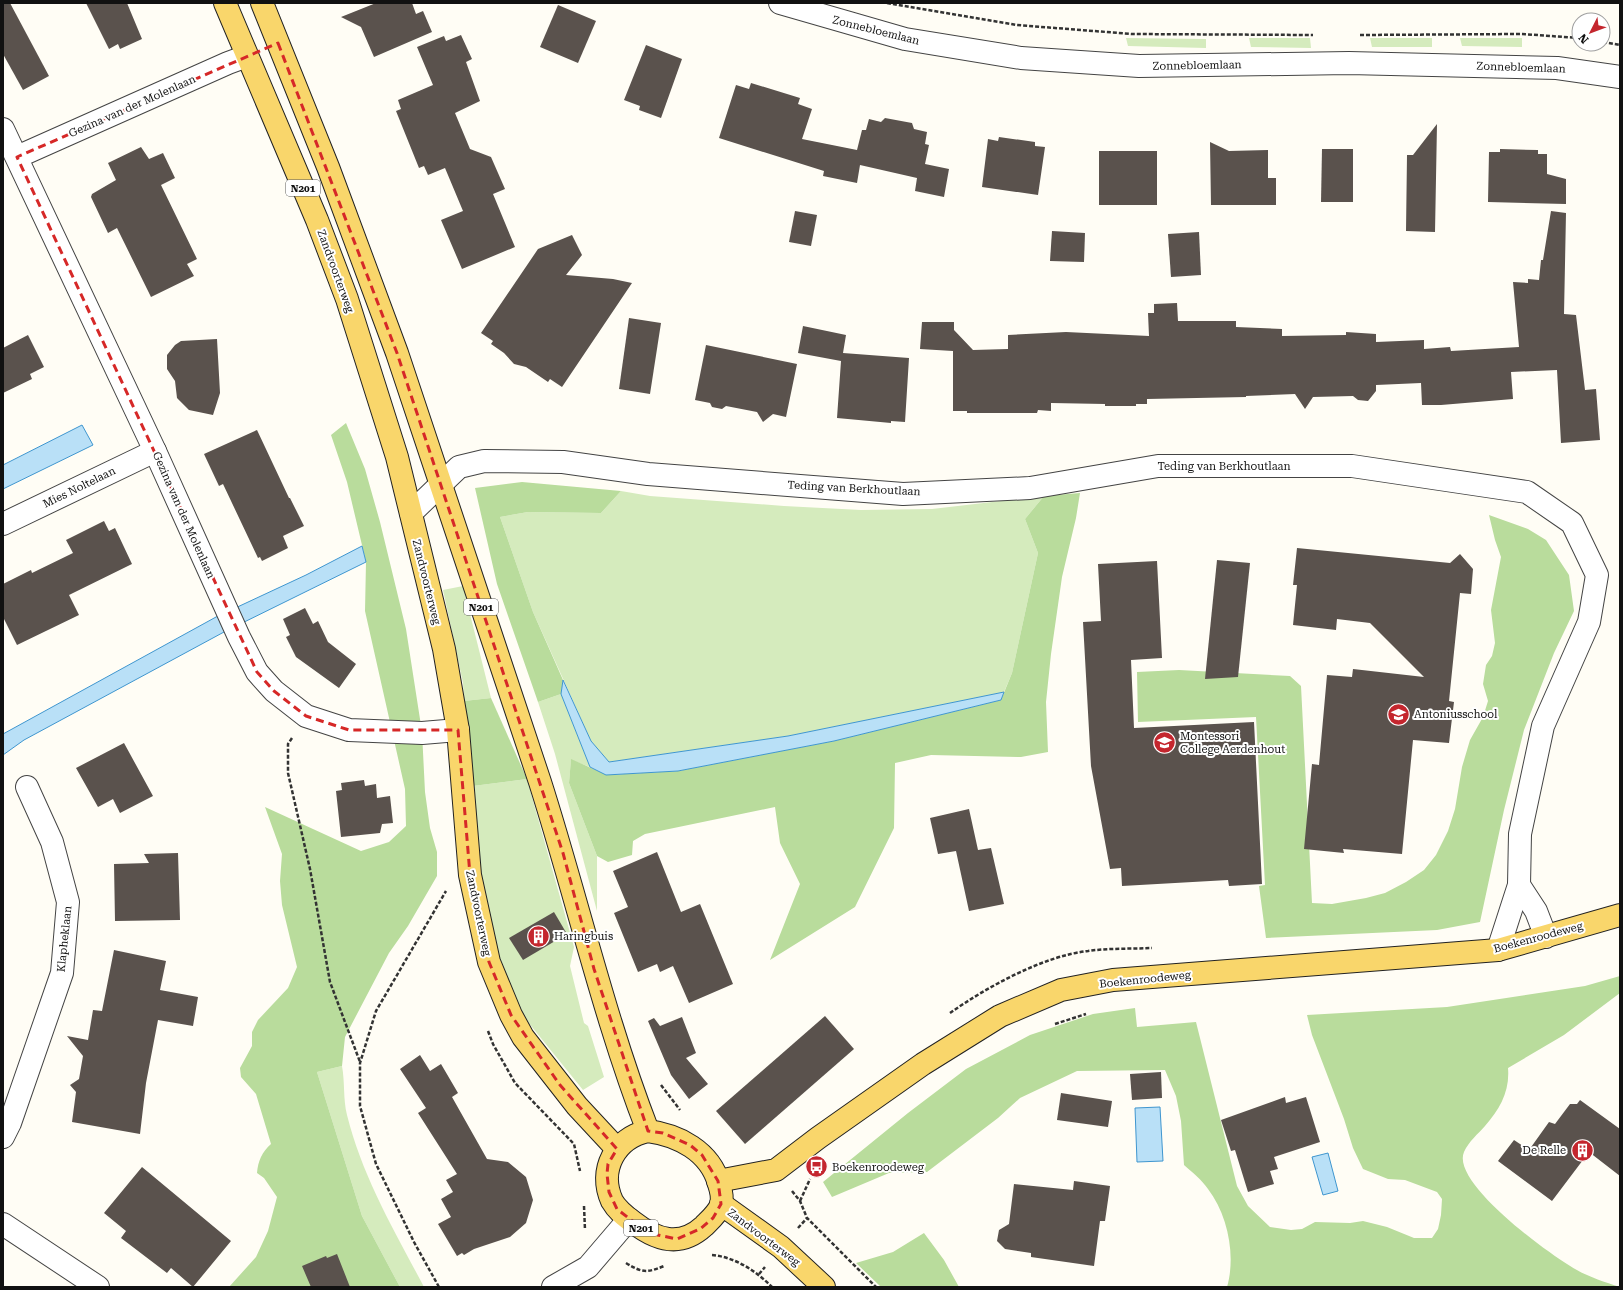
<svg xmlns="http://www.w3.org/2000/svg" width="1623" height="1290" font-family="'Roboto Serif',serif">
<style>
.green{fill:#d5ebbd}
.forest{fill:#b9dc9c}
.water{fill:#b9e0f7;stroke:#3f96cf}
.building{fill:#5a524d}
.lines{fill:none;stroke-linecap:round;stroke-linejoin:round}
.minor-casing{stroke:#444;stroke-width:24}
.major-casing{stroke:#222;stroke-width:24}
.path{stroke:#333;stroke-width:2.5;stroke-dasharray:4 2;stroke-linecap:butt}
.minor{stroke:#fff;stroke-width:22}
.major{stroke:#f9d66b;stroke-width:22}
.marked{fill:none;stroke:#d62828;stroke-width:3;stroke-dasharray:8 5;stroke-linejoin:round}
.labels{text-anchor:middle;stroke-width:4;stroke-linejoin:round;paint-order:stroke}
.shield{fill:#fff;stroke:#585858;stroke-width:1}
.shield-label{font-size:10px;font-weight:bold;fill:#111}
.street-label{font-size:11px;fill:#111;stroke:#fff}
.poi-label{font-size:11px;fill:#111;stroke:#fff;text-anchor:start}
</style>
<rect width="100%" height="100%" fill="#fffdf5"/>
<g class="green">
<path d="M1126,38l80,1v9l-78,-2z"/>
<path d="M1249,38h61l1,10 -60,-1z"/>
<path d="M1370,38h62v9h-60z"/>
<path d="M1460,38h62v9l-60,-1z"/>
<path d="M621,491l29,5 134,10 77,4 71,-1 112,-13 -19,23 13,34 -26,120 -8,19 -216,44 -179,26 -18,-21 -58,-129 -33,-95 28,-5 73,1z"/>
<path d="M463,586l28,112 -27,3 -1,-18 -20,-93z"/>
<path d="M561,694l29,73 -19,-7 -2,23 28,73v55l-42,-157 -17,-52z"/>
<path d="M527,779l47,168 -4,19 14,57 4,3 16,51 -21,13 -64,-79 -23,-62 -13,-48 -10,-115z"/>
<path d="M342,1066c3,16 1,33 5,49 15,61 48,117 77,172h-24l-38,-71 -45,-144z"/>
</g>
<g class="forest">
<path d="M346,423l19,46 15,53 26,107 16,103 3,60 5,36 7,24v24l-29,50 -19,27 -44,84 -3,29 -25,6 45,144 38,71h-171l27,-30 12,-26 9,-34 -13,-19 -7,-5c1,-12 5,-21 14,-29l-15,-50 -15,-17 -1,-9 12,-22v-14l6,-12 30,-32 9,-21 -15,-62 -2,-24 2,-27 -17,-47 96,44 28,-9 17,-16 -1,-37 -40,-178 1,-49 -19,-80 -16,-47z"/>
<path d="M522,482l99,9 -20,22 -73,-1 -28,5 33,95 30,68 -2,14 -23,8 -41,-118 -22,-96z"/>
<path d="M1080,493l-4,25 -14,59 -11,77 -5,48 2,50 -27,5 -90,-2 -36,8 -1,65 -39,79 -85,53 30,-76 -20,-41 -5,-36 -130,27 -12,7 -1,14 -24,7 -11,-6 -28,-73 2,-24 36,16 71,-4 156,-30 167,-41 11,-27 26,-120 -13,-34 19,-23z"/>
<path d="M1489,515l39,14 18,11 23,35 5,36 -20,42 -30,77 -20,80 -24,112 -43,8 -171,8 -7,-52 6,-1 -9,-168 -118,5 -1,-50 42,-2 111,6 11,10 11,217 20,1 34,-6 19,-5 21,-11 18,-12 12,-15 12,-24 7,-22 7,-42 8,-27 13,-23 5,-16 -5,-17 3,-19 6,-9 3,-13 -4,-33 10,-53 -6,-17z"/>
<path d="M491,698l36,81 -54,7 -9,-85z"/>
<path d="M1620,976v17l-56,42 -56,33c2,23 -8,41 -23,58 -7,8 -16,15 -21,26 -13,30 80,98 103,112 16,11 34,17 53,23h-393c9,-31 1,-72 -19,-98 -6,-9 -16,-17 -24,-24l-3,-44 -5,-25 -11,-26 -88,1 -57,27 -22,20 -71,54 -38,1 -57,24 -9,-15 85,-69 58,-44 64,-34 63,-21 42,-6 2,19 59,-5 41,164 11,20 22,21 21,3 11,-1 13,-7 35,1 13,-2 24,6 27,11h18l6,-9 3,-14 1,-16 -5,-7 -32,-12 -17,-1 -25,-10 -10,-21 -9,-29 -32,-84 -5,-20 140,-8 138,-21z"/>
<path d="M924,1233l20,27 15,27h-78l-25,-24 37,-11z"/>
</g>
<g class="water">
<path d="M82,425l11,20 -90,44v-24z"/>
<path d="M362,546l4,16 -142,70 -200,108 -21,15v-21l213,-117 90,-42z"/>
<path d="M563,680l28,61 18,21 179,-26 216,-44 -3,8 -167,41 -156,30 -72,4 -16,-8 -29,-73z"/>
<path d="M1160,1107l3,54 -26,1 -2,-54z"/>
<path d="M1328,1153l10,38 -15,4 -11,-38z"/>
</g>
<g class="building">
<path d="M3,3h7l39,73 -26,14 -20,-36z"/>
<path d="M86,3h41l15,36 -22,10 -2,-5 -9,5z"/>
<path d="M376,3h36l4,11 7,-3 9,21 -58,25 -13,-30 -20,-10z"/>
<path d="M558,5l38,16 -18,42 -38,-16z"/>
<path d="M461,35l11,24 -6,3 14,39 -25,12 15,36 21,8 14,32 -12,5 22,53 -53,22 -21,-49 22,-9 -18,-43 -17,7 -4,-9 -5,2 -23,-57 5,-2 -3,-9 35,-15 -16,-38 27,-11 2,5z"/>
<path d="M646,45l36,14 -21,59 -22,-8 1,-4 -16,-6z"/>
<path d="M751,83l49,15 -2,6 14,5 -10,30 55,11 5,-20h4l3,-11 12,3 4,-4 27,5 2,6 13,3 -2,12 4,1 -4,19 24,5 -5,28 -29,-6 2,-13 -57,-13 -3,18 -34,-7 1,-5 -105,-33 17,-53 13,4z"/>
<path d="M1437,124l-2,108 -29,-1 1,-76h6z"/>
<path d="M999,137l36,5v4l10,1 -7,48 -56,-8 6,-48 10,2z"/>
<path d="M1210,142l19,9 39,-1v28h8v27h-65z"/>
<path d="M141,147l8,12 14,-6 12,25 -14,7 36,74 -10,5 7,12 -43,21 -34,-69 -9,5 -17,-36 1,-3 24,-14 -8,-17z"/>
<path d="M1322,149h31v53h-32z"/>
<path d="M1500,149l38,1v4h9v20l19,5v25l-78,-2 1,-50h11z"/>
<rect x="1099" y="151" width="58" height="54"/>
<path d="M795,211l22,4 -6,31 -22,-4z"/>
<path d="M1551,211l15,2 -2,101 12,1 9,75 11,-1 4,51 -39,3 -4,-73 -46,2 2,27 -72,6h-19l-1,-22 -45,2v6l-8,10 -10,-1 -5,-4 -40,1 -8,12 -10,-15 -49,2v1l-99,2v5h-11v2h-31v-2l-54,-1v8l-13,-1 -1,3h-70v-2h-14v-60l-33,-2 2,-27h32v8l19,20 35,-1v-14l58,-3 83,4 -1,-23h6v-9l23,-1 1,18h58v6l46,2v7l64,-1v-3l30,2v8l48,-2v9l26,-2 1,4 68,-4 -6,-65 15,1v-4l11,1 2,-20h2z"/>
<path d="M1052,231l33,2 -1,29 -34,-1z"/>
<path d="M1199,232l2,43 -30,2 -3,-43z"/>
<path d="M572,235l10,20 -16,20 47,4 19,4 -70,104 -12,-8 -2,3 -22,-15 -12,-3 -10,-11 -13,-9 2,-3 -12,-8 57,-84z"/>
<path d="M629,318l32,5 -11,71 -31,-5z"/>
<path d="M803,326l43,9 -3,18 66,5 -4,64 -14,-1v2l-54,-5 4,-57 -43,-8z"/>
<path d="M28,335l16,32 -14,7 2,5 -29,14v-45z"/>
<path d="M217,339l3,54 -7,22 -24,-5 -12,-12 -2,-17 -8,-12v-14l8,-10 6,-4z"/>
<path d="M706,345l91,19 -11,53 -13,-3 -10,8 -6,-10 -31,-6 -4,3 -10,-2 -2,-4 -15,-3z"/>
<path d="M257,430l32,68h1l14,28 -21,10 5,12 -26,13 -2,-4 -2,1 -35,-74 -4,2 -15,-32z"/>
<path d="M104,521l5,10 6,-3 17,36 -63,31 10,20 -62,30 -14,-28v-33l28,-14 1,3 41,-20 -7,-13z"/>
<path d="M1297,548l153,15 10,-9 13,15 -2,25 -11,-1 -11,108 5,1 -5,41 -36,-3 -11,114 -59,-5 1,4 -40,-4 8,-85 7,1 8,-90 25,2 1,-8 71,8 -54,-54 -33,-4 -1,11 -43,-5 4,-40h-4z"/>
<path d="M1217,560l33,3 -12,114 -33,2z"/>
<path d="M1157,561l5,97 -31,2 3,68 120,-6 8,162 -33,2 -1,-6 -106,6 -1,-18 -11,1 -19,-103 -8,-144 18,-1 -3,-57z"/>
<path d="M305,608l8,16 5,-3 10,21 28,22 -17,24 -43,-31 -10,-20 4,-2 -7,-16z"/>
<path d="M124,743l29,53 -33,17 -7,-14 -15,8 -22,-39z"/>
<path d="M364,780l1,6 11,-2 1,14 13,-2 3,27 -11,1 -2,9 -39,4 -5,-46 6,-1 -1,-7z"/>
<path d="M969,809l9,41 13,-2 13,56 -35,7 -13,-60 -18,3 -8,-36z"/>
<path d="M657,852l24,60 19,-8 33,80 -44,19 -16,-37 -13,6 -3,-8 -19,8 -24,-59 14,-6 -15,-36z"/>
<path d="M178,853l2,67 -65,1 -1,-57 35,-1 -5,-9z"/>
<path d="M554,912l13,22 -44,26 -14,-22z"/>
<path d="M114,950l52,11 -6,29 38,7 -5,29 -35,-6 -12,63 -6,51 -68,-12 4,-30 -6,-7 9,-6 4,-23 -16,-20 21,4 5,-30 9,1z"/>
<path d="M825,1016l29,33 -109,95 -29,-33z"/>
<path d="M682,1017l14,36 -10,5 22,26 -19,15 -18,-24 -23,-54 6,-3 6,8z"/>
<path d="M420,1055l10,16 11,-7 17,29 -6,4 35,62 21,3 18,15 7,23 -7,23 -16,14 -36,12 -10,6 -2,-2 -5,3 -19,-32 13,-7 -10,-18 12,-7 -7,-12 11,-6 -39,-61 8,-5 -26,-39z"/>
<path d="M1161,1072l1,26 -30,2 -2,-26z"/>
<path d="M1061,1093l51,8 -4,26 -51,-7z"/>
<path d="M1285,1097l1,6 20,-6 14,45 -46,15 4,12 -8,2 4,13 -26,8 -13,-42 -4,1 -10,-31z"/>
<path d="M1580,1100l40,29v47l-31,-24 -37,49 -54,-40 16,-21 15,10 20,-28 6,2 15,-20h7z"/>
<path d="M142,1167l89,74 -38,46 -22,-19 -4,5 -46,-35 5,-7 -22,-18z"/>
<path d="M1074,1181l36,5 -5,35h-5l-6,45 -63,-9v-4l-26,-4 -8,-8 2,-11 10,-6 5,-40 59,6z"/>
<path d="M337,1254l13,33h-39l-9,-21 24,-10 1,2z"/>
</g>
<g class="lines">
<defs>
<g id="minor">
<path d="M780,3l125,36 116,19 118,8 210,-3 208,5 63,9"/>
<path d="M3,129l152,322 84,186 18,35 17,19 32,25 43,14 73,3 36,-3"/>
<path d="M17,157l211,-94 19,-7"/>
<path d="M411,513l48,-46 25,-6 79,1 85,12 255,20 127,-6 128,-22h194l175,26 45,31 25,52 -8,47 -46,104 -23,108 -1,51 -21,65"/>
<path d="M3,524l152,-73"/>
<path d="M1519,885l17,26 10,26"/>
<path d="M3,1137l7,-14 52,-150 6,-71 -16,-60 -25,-55"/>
<path d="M3,1224l95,63"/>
<path d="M553,1287l35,-20 41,-48"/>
</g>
<g id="major">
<path d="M225,3l92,217 30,79 50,158 47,192 14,81 12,145 19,87 22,53 12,22 54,69 40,43"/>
<path d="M262,3l66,164 69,186 143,429c37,116 64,236 108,349"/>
<path d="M648,1131c30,4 62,20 71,53 2,6 4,14 2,21 -3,8 -11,15 -17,21 -24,22 -48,14 -71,-4 -8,-6 -16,-12 -21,-21 -14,-31 3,-63 36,-70z"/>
<path d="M718,1181l58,-11 42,-32 105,-74 77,-48 61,-26 52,-10 385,-30 122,-35"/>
<path d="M721,1204l60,43 43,40"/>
</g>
</defs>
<use href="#minor" class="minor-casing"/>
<use href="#major" class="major-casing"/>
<g class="path">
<path d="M887,3l130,22 115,9 181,1"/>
<path d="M1360,35l162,-1 57,4"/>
<path d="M1603,42l17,3"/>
<path d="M292,738l-4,6v29l22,96 20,113 30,80"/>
<path d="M950,1013c37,-26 93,-57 138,-62 21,-3 43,-2 64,-3"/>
<path d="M1055,1024l31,-10"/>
<path d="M488,1031l5,13 22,39 59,61 6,27"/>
<path d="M661,1085l19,25"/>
<path d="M792,1191l8,10 7,17 69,69"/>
<path d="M800,1201l10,-22"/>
<path d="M584,1206l1,24"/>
<path d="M798,1228l9,-10"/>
<path d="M712,1255c23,2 44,16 60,32"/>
<path d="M626,1263c16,10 21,10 38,3"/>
<path d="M759,1274l6,-7"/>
<path d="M439,1287l-25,-45 -38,-78 -16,-58v-43l16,-52 70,-120"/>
</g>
<use href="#minor" class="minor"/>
<use href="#major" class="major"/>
</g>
<path class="marked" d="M278,43l119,310 166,500 31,116 54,162 15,2 27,12 12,10 16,26 3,23 -8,14 -13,11 -23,10 -29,-6 -31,-24 -8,-17 -2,-18 1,-10 9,-15 -57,-64 -49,-70 -22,-53 -19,-87 -12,-145h-109l-43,-14 -32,-25 -17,-19 -240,-515z"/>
<defs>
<symbol id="school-disc" viewBox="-11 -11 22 22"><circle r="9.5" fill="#c4262e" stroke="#fff"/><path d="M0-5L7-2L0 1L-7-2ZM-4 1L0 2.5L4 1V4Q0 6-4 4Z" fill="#fff"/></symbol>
<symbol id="university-disc" viewBox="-11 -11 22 22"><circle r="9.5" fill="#c4262e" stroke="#fff"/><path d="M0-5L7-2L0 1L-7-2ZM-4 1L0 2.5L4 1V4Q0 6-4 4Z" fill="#fff"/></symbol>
<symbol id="building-disc" viewBox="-11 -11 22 22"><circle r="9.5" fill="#c4262e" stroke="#fff"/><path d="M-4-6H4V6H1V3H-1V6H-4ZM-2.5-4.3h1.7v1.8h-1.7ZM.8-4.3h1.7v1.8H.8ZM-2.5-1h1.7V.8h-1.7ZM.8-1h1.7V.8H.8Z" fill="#fff"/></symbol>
<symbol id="bus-disc" viewBox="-11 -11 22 22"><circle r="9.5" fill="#c4262e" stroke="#fff"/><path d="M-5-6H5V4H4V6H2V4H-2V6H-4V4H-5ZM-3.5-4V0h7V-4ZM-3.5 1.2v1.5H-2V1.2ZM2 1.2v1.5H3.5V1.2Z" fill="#fff"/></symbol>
</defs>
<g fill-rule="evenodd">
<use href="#school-disc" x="1386" y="702" width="25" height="25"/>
<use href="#university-disc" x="1152" y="730" width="25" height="25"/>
<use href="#building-disc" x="526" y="924" width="25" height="25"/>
<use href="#building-disc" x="1570" y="1138" width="25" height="25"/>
<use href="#bus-disc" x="804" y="1154" width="25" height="25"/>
</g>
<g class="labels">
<g class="shield">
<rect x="286" y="180" width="34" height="16" rx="3"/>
<rect x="464" y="599" width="34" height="16" rx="3"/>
<rect x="624" y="1220" width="34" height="16" rx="3"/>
</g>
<g class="shield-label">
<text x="303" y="192">N201</text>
<text x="481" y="611">N201</text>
<text x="641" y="1232">N201</text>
</g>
<g class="street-label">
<text transform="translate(876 30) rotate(14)" y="4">Zonnebloemlaan</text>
<text transform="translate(1197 65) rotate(-1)" y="4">Zonnebloemlaan</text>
<text transform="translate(1521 67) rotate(2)" y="4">Zonnebloemlaan</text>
<text transform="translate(132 106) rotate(-24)" y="4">Gezina van der Molenlaan</text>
<text transform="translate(336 271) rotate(70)" y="4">Zandvoorterweg</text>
<text x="1224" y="470">Teding van Berkhoutlaan</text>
<text transform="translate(79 487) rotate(-26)" y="4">Mies Noltelaan</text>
<text transform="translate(854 488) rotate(3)" y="4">Teding van Berkhoutlaan</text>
<text transform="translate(184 515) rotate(66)" y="4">Gezina van der Molenlaan</text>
<text transform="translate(427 582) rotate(76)" y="4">Zandvoorterweg</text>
<text transform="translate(479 913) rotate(78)" y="4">Zandvoorterweg</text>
<text transform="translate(1538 937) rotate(-15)" y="4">Boekenroodeweg</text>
<text transform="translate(64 939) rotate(-84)" y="4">Klapheklaan</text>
<text transform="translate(1145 979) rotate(-6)" y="4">Boekenroodeweg</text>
<text transform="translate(764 1237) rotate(37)" y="4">Zandvoorterweg</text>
</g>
<g class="poi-label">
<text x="1414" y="718">Antoniusschool</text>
<text x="1180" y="740">Montessori<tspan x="1180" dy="13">College Aerdenhout</tspan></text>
<text x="554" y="940">Haringbuis</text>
<text x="1566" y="1154" text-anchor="end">De Relle</text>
<text x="832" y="1171">Boekenroodeweg</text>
</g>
</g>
<rect width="1623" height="1290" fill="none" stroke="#111111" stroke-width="8"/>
<g transform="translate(1591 32) rotate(228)"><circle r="19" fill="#ffffff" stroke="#a0a0a0"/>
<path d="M0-3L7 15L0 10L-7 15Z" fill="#c4262e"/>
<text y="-6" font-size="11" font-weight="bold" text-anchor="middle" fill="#111111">N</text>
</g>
</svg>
